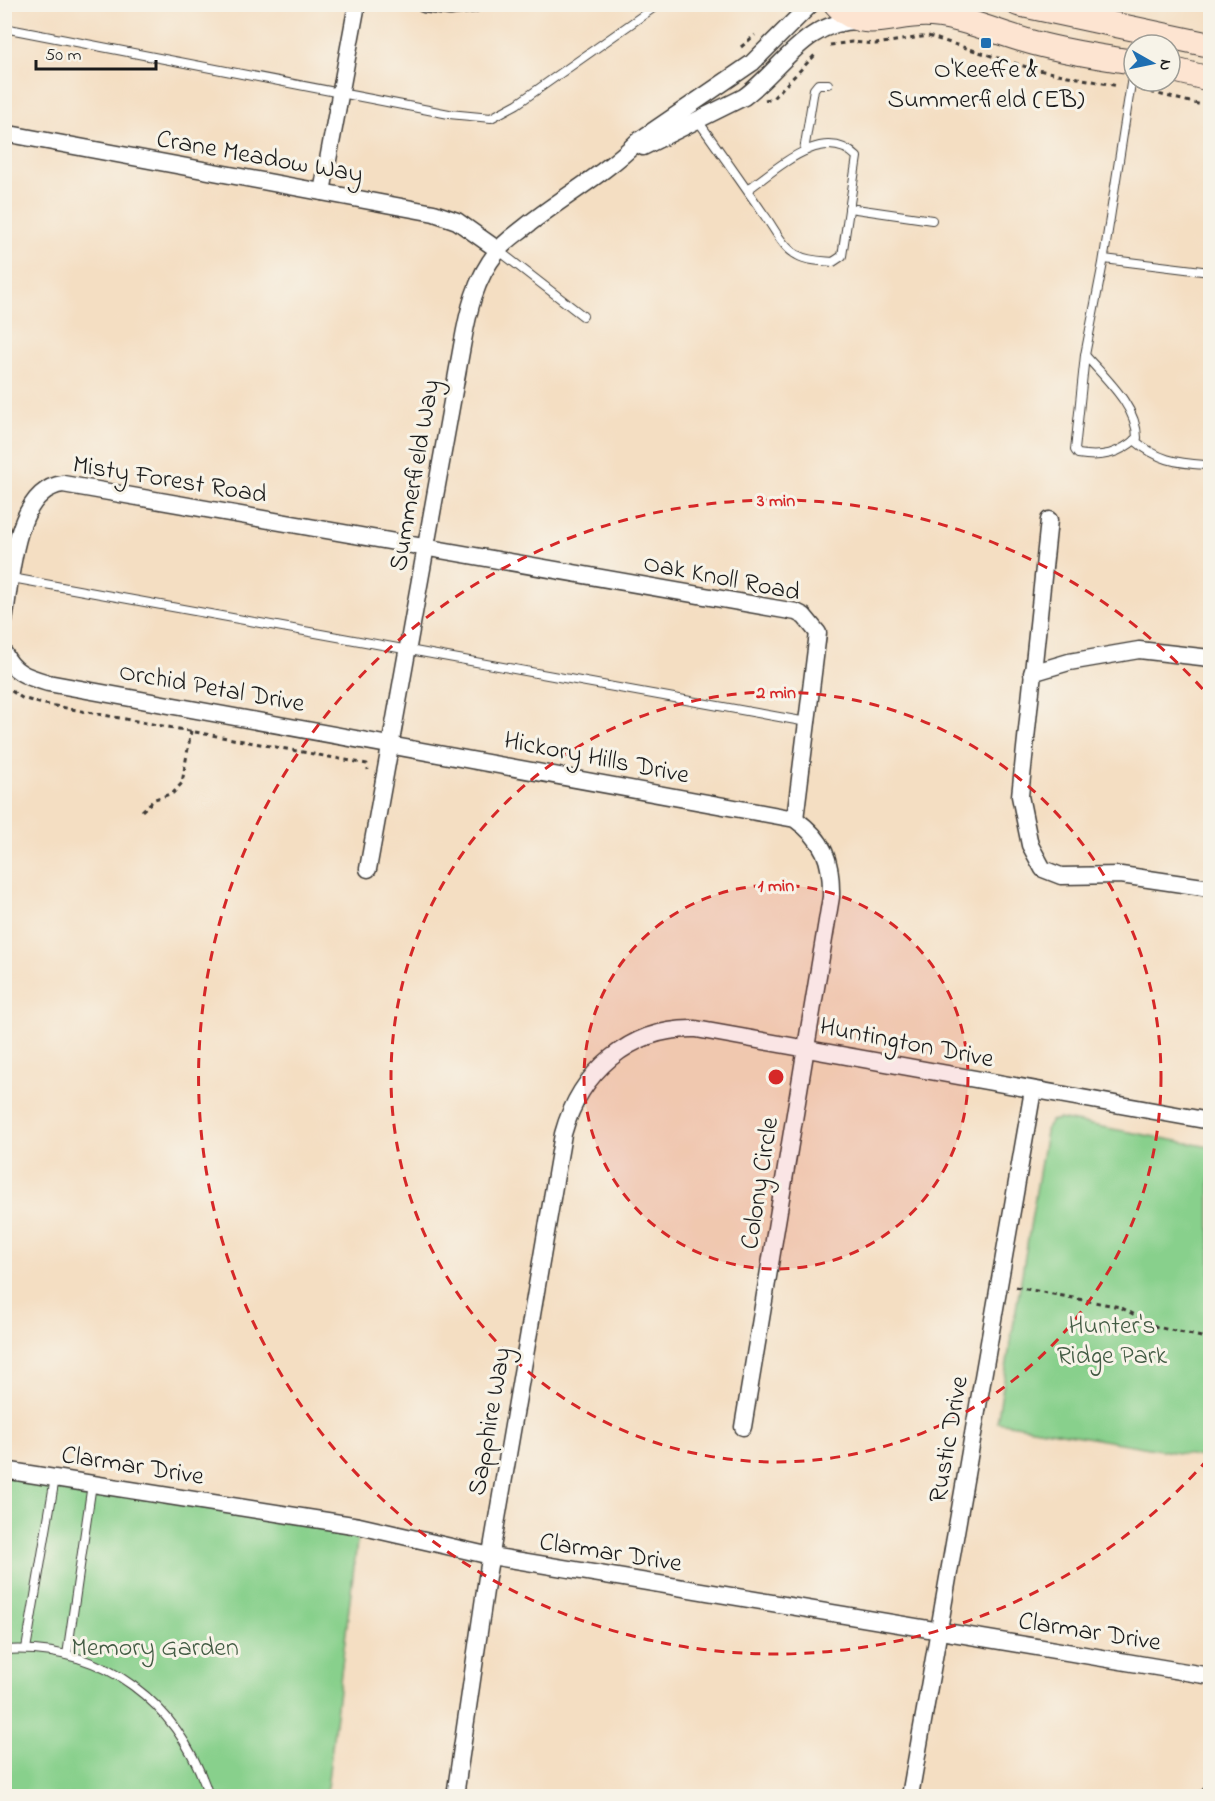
<svg xmlns="http://www.w3.org/2000/svg" width="1215" height="1801" font-family="'Indie Flower',sans-serif">
<style>
.green{fill:#88d08c;stroke:#527654;stroke-width:1.5}
.lines{fill:none;stroke-linecap:round;stroke-linejoin:round}
.lane-casing{stroke:#3c3935;stroke-width:10}
.street-casing{stroke:#3c3935;stroke-width:19}
.secondary-casing{stroke:#3c3935;stroke-width:26}
.path{stroke:#3c3935;stroke-width:3;stroke-dasharray:4.5 4.5;stroke-linecap:butt}
.lane{stroke:#fff;stroke-width:8}
.street{stroke:#fff;stroke-width:16}
.secondary{stroke:#fde4d1;stroke-width:24}
.ring{fill:none;stroke:#d62828;stroke-width:3;stroke-dasharray:10 8}
.poi-dot{fill:#1f6fb2;stroke:#f7f3e8;stroke-width:2}
.labels{text-anchor:middle;stroke-width:6;stroke-linejoin:round;paint-order:stroke}
.poi-label{font-size:26px;fill:#1c1c1c;stroke:#f7f3e8}
.street-label{font-size:26px;fill:#1c1c1c;stroke:#f7f3e8}
.park-label{font-size:26px;fill:#425b43;stroke:#f7f3e8}
.centre{fill:#d62828;stroke:#f7f3e8;stroke-width:3}
.ring-label{font-size:18px;text-anchor:middle;font-weight:bold;fill:#d62828;stroke:#f7f3e8;stroke-width:6;stroke-linejoin:round;paint-order:stroke}
</style>
<rect width="100%" height="100%" fill="#f7f3e8"/>
<filter id="ink" filterUnits="userSpaceOnUse"><feTurbulence type="fractalNoise" baseFrequency=".0167" numOctaves="2"/><feDisplacementMap in="SourceGraphic" scale="12" xChannelSelector="R" yChannelSelector="G"/><feConvolveMatrix kernelMatrix="1 2 1 2 8 2 1 2 1" color-interpolation-filters="sRGB"/></filter>
<filter id="wash" filterUnits="userSpaceOnUse"><feTurbulence type="fractalNoise" baseFrequency=".008" numOctaves="4" result="noise"/><feDisplacementMap in="SourceGraphic" scale="24" xChannelSelector="R" yChannelSelector="G"/><feGaussianBlur stdDeviation="1.35" result="paint"/><feColorMatrix in="noise" values="0 0 0 0 0 0 0 0 0 0 0 0 0 0 0 0 0 1.4 0 .05"/><feComposite in="paint" operator="in"/></filter>
<g filter="url(#wash)">
<rect width="100%" height="100%" fill="#f4dec2"/>
<g class="green">
<path d="M1059,1119l151,28v289l-3,22 -210,-36 50,-296 4,-5z"/>
<path d="M4,1470l355,56 -33,270h-321z"/>
</g>
</g>
<g filter="url(#ink)">
<g class="lines">
<defs>
<g id="lane">
<path d="M4,28l445,86 42,4 26,-14 142,-100"/>
<path d="M1138,45l3,-14"/>
<path d="M696,118c23,32 46,65 69,98 9,12 18,32 32,39 10,6 25,6 36,7l9,-6 15,-99c-34,-34 -81,13 -110,33"/>
<path d="M804,151l10,-62 4,-5h10"/>
<path d="M849,208l83,12"/>
<path d="M498,250l85,66"/>
<path d="M1104,259l106,13"/>
<path d="M1085,355l18,-92 31,-199"/>
<path d="M1085,355c20,23 52,51 52,83 -18,16 -35,20 -59,16l-3,-4z"/>
<path d="M1134,440c24,20 41,23 71,25l5,-2"/>
<path d="M12,578l795,144"/>
<path d="M26,1649l29,-171"/>
<path d="M4,1650c101,-6 175,53 205,146"/>
<path d="M67,1655l25,-171"/>
</g>
<g id="street">
<path d="M424,4l26,3 24,-3"/>
<path d="M4,133l430,80 23,8 41,29"/>
<path d="M643,147l101,-50c38,-28 61,-76 114,-76"/>
<path d="M322,192l35,-188"/>
<path d="M1049,520l-29,276 10,49 13,24 18,7 60,-1 89,13"/>
<path d="M4,621c7,-39 9,-131 59,-137l733,128 8,4 14,17 -23,186"/>
<path d="M4,653c9,20 24,24 44,30l747,136c29,21 37,41 36,78l-88,530"/>
<path d="M1032,673l37,-11 70,-12 71,8"/>
<path d="M368,869l94,-523c6,-34 13,-67 35,-94 7,-10 18,-17 28,-25 36,-29 80,-53 113,-86l114,-78 59,-59"/>
<path d="M4,1470l355,56 132,30 719,120"/>
<path d="M455,1796l32,-219 76,-443c17,-62 67,-107 133,-105l514,92"/>
<path d="M910,1796l123,-706"/>
<path d="M1208,1796l2,-3"/>
</g>
<g id="secondary">
<path d="M836,4c28,32 61,7 96,11 34,3 68,19 102,28 33,9 66,14 100,19"/>
<path d="M1018,4l192,41"/>
<path d="M1170,69l40,10"/>
</g>
</defs>
<use href="#lane" class="lane-casing"/>
<use href="#street" class="street-casing"/>
<use href="#secondary" class="secondary-casing"/>
<g class="path">
<path d="M830,45l22,-3 24,2 52,-8 105,33 85,17"/>
<path d="M741,47l14,-12"/>
<path d="M1142,90l68,17"/>
<path d="M765,100l8,-2 44,-45"/>
<path d="M4,686l18,12 17,5 328,61 1,6"/>
<path d="M142,811l13,-12 18,-6 9,-10 9,-52"/>
<path d="M1016,1287l104,20 37,20 53,12"/>
</g>
<use href="#lane" class="lane"/>
<use href="#street" class="street"/>
<use href="#secondary" class="secondary"/>
</g>
</g>
<circle cx="776" cy="1077" r="192" fill="#d62828" fill-opacity=".12"/>
<g class="ring">
<circle cx="776" cy="1077" r="192"/>
<circle cx="776" cy="1077" r="385"/>
<path d="M1208 1459A577 577 0 1 1 1208 695"/>
</g>
<rect class="poi-dot" x="980" y="37" width="12" height="12" rx="3"/>
<g class="labels">
<g class="poi-label">
<text x="986" y="77">O'Keeffe &amp;<tspan x="986" dy="30">Summerfield (EB)</tspan></text>
</g>
<g class="street-label">
<text transform="translate(260 155) rotate(10)" y="9">Crane Meadow Way</text>
<text transform="translate(413 475) rotate(-80)" y="9">Summerfield Way</text>
<text transform="translate(170 478) rotate(9)" y="9">Misty Forest Road</text>
<text transform="translate(722 576) rotate(11)" y="9">Oak Knoll Road</text>
<text transform="translate(212 686) rotate(10)" y="9">Orchid Petal Drive</text>
<text transform="translate(597 756) rotate(11)" y="9">Hickory Hills Drive</text>
<text transform="translate(907 1041) rotate(11)" y="9">Huntington Drive</text>
<text transform="translate(758 1183) rotate(-81)" y="9">Colony Circle</text>
<text transform="translate(488 1421) rotate(-80)" y="9">Sapphire Way</text>
<text transform="translate(947 1439) rotate(-80)" y="9">Rustic Drive</text>
<text transform="translate(133 1464) rotate(9)" y="9">Clarmar Drive</text>
<text transform="translate(611 1551) rotate(9)" y="9">Clarmar Drive</text>
<text transform="translate(1090 1630) rotate(9)" y="9">Clarmar Drive</text>
</g>
<g class="park-label">
<text x="1112" y="1333">Hunter's<tspan x="1112" dy="30">Ridge Park</tspan></text>
<text x="155" y="1655">Memory Garden</text>
</g>
</g>
<circle cx="776" cy="1077" r="9" class="centre"/>
<g class="ring-label">
<text x="776" y="506">3 min</text>
<text x="776" y="698">2 min</text>
<text x="776" y="891">1 min</text>
</g>
<rect width="1215" height="1801" fill="none" stroke="#f7f3e8" stroke-width="24"/>
<g transform="translate(1152 63) rotate(99)"><circle r="28" fill="#f7f3e8" stroke="#9f9d96" stroke-width="1.5"/>
<path d="M0-4.5L10 22L0 15L-10 22Z" fill="#1f6fb2"/>
<text y="-9" font-size="16" font-weight="bold" text-anchor="middle" fill="#1c1c1c">N</text>
</g>
<path d="M36 60v9h120v-9" fill="none" stroke="#1c1c1c" stroke-width="3"/>
<text x="45" y="60" font-size="18" fill="#1c1c1c" stroke="#f7f3e8" stroke-width="4.5" paint-order="stroke">50 m</text>
</svg>
